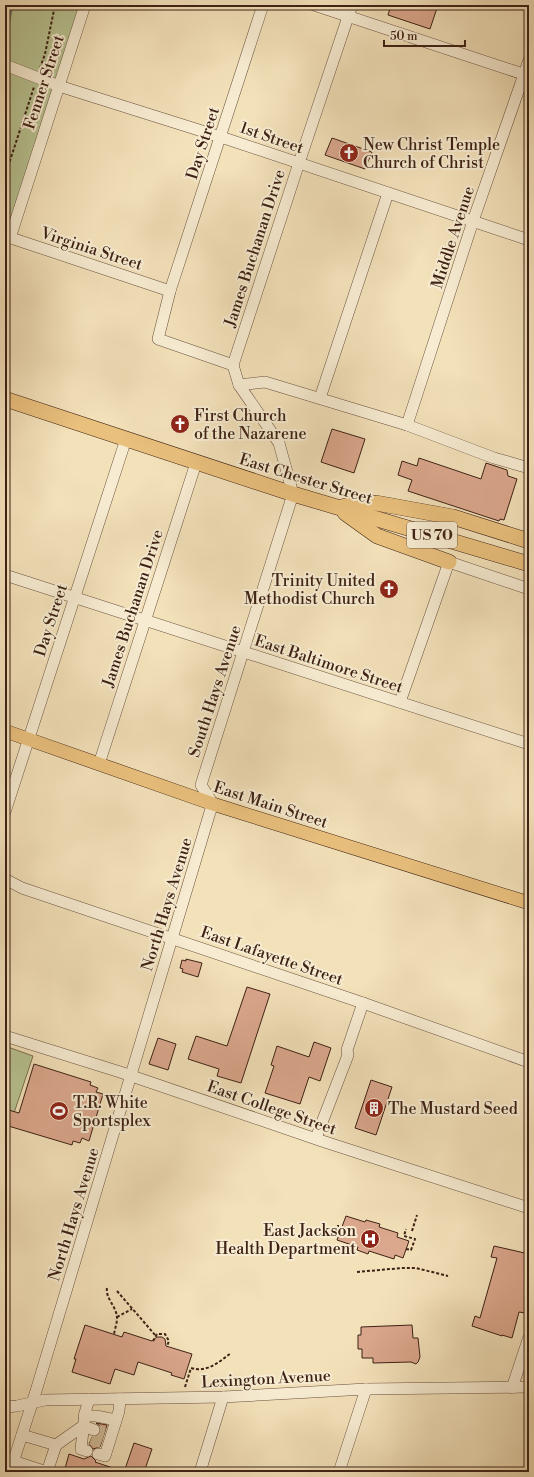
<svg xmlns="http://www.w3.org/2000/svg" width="534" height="1477" font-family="'Libre Bodoni',serif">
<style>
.green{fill:#b8c392;stroke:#7a7254}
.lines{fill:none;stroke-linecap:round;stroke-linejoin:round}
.stream{stroke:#757f73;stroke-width:3.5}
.building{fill:#dba78d;stroke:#3d2115}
.minor-tunnel{stroke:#cfbb99;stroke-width:11;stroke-dasharray:11 5.5;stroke-linecap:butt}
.minor-casing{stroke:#6a513e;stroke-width:12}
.major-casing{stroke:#3d2115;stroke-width:14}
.highway-casing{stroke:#3d2115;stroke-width:16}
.path{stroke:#3d2115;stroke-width:2;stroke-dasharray:3 2;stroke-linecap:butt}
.minor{stroke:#f7ecd2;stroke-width:11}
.major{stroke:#eac07d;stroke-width:13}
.highway{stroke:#eac07d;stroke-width:15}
.labels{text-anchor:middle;stroke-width:4;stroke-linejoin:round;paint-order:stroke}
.shield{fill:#f7ecd2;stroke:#755e4e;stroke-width:1}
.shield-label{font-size:15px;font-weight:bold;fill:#3d2115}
.street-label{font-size:16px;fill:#3d2115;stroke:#f7ecd2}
.poi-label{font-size:16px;fill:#3d2115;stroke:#f7ecd2;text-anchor:start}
</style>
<rect width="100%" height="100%" fill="#f3e1ba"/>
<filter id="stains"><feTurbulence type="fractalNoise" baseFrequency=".005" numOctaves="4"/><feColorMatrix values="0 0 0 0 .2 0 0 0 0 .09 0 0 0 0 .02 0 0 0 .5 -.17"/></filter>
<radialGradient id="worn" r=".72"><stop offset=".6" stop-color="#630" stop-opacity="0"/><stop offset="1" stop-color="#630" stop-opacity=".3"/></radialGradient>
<g class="green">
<path d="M5,5h76l-74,225 -2,-1z"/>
<path d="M5,1046l28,10 -28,84z"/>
</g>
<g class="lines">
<path class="stream" d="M5,37l7,-32"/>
</g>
<g class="building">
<path d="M391,5h18l12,4 2,-4h15l-8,24 -42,-14z"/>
<path d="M332,138l40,14 -7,17 -40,-14z"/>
<path d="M332,429l33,10 -11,34 -33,-11z"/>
<path d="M419,458l62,21 5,-16 21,7 1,6 9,3 -13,41 -4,-1 -1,2 -91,-30 4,-11 -14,-5 4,-14 15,5z"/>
<path d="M186,959l16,4 -4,14 -16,-5 1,-3 -3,-1 2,-8 4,1z"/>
<path d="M247,987l23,7 -29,89 -24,-7 2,-7 -31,-10 8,-23 31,10z"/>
<path d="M158,1038l18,6 -8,26 -19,-6z"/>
<path d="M314,1042l17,6 -11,33 -11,-4 -9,27 -35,-11 9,-27 -3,-1 6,-19 32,11z"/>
<path d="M34,1064l57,18 -1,3 8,3 -2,4 7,2 -14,47 -7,-3 -2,5 -7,-2 -1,4 -67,-20v-16l14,4z"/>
<path d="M371,1080l21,7 -16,48 -21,-7z"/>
<path d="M346,1216l19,6 1,-2 14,4 -1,3 19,6 -1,4 12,4 -6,17 -8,-3 -1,4 -25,-8 -1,3 -11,-4 1,-3 -21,-7z"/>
<path d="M494,1246l35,8v45l-4,14 -6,-1 -7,26 -10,-3v1l-30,-10 3,-10 5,2 17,-60 -6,-1z"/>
<path d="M85,1325l37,12 2,-5 28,9 5,-4h5l3,2 1,7 26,8 -8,25 -13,-4 1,-2 -34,-11 -4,13 -19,-6 -5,15 -38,-12 4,-13h-2z"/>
<path d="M412,1325l1,13h5l2,19 -2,5 -2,2 -5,-2 -38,1v-5h-11v-9h-4v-14h3v-8z"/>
<path d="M96,1423l11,2 -7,22 -7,2 -4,-5 3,-7 6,-1 3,-4 -1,-6z"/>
<path d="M134,1443l18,6 -8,23h-20z"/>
<path d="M69,1454l15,5 7,-3 5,5 -1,1 24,8v2h-55z"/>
</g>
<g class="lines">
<g class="minor-tunnel">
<path d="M94,1430l11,3"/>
<path d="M91,1439l11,4"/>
</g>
<defs>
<g id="minor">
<path d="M314,5l215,71"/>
<path d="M5,65l54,21 162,51 308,103"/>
<path d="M5,236l165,55"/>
<path d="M10,238l75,-233"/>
<path d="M233,365l-75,-26 12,-48 93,-286"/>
<path d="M233,365l66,-202 53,-158"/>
<path d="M239,385l26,-3 142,43 87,33 35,10"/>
<path d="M320,398l68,-205"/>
<path d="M407,425l66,-204 56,-161"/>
<path d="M5,575l524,169"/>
<path d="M400,702l49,-140 80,27"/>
<path d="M99,764l97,-301"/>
<path d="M5,812l121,-373"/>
<path d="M5,879l17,9 341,115 166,59"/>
<path d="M5,1036l115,36 202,69 207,67"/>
<path d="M316,1138l32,-83 -1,-5 16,-47"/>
<path d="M512,1388l17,-51"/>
<path d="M5,1407l12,-1 28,-6 178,-3 143,-8 163,-2"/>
<path d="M84,1416h12l20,4"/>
<path d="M56,1445l27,-19 11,4"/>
<path d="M87,1451l-6,-2 4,-36 4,-14"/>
<path d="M98,1454l7,2 14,-45 1,-12"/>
<path d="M13,1461l34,11 9,-27 -34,-10"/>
<path d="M10,1472l26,-81 174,-579 3,-8 -12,-19 92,-291 -14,-51 -40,-58 -6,-20"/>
<path d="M200,1472l23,-75"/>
<path d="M339,1472l27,-83"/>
</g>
<path id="major" d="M5,731l208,73 316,99"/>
<g id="highway">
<path d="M5,399l288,95 236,70"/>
<path d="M345,506l31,-3 77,14 76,24"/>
<path d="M345,513l32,23 72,26"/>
</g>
</defs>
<use href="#minor" class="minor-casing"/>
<use href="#major" class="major-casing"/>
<use href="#highway" class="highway-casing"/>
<g class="path">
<path d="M40,68l5,-14 9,-44 2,-5"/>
<path d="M5,176l29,-89"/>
<path d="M337,1226h2"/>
<path d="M412,1231l5,-16"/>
<path d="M406,1249l5,1 4,-11 -11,-3 2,-7"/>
<path d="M357,1272l45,-4h14l32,8"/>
<path d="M107,1288c-2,10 10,19 10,30 0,5 -2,11 -3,16"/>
<path d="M117,1291l39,45"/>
<path d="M117,1317l15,-8"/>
<path d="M153,1341l4,-7h8l4,7 -2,5"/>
<path d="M185,1387l6,-19c16,5 28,-6 40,-15"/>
</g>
<use href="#minor" class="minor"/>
<use href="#major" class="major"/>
<use href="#highway" class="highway"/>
</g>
<defs>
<symbol id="church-disc" viewBox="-11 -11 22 22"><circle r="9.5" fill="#8f2418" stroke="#f7ecd2"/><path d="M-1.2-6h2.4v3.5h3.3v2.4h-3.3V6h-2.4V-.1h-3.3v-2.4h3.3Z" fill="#fff"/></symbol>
<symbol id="building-disc" viewBox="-11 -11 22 22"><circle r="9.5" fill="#8f2418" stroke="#f7ecd2"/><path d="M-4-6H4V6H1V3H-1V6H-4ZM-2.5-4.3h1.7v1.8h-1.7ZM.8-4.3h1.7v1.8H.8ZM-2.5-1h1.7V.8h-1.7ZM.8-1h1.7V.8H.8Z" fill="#fff"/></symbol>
<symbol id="stadium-disc" viewBox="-11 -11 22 22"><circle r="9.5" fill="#8f2418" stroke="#f7ecd2"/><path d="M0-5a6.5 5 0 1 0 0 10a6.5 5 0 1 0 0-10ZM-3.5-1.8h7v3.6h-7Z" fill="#fff"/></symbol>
<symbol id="hospital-disc" viewBox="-11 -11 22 22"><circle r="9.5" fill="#8f2418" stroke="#f7ecd2"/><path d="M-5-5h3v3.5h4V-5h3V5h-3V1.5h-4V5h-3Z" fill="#fff"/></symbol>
</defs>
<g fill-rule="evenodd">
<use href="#church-disc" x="338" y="142" width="22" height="22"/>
<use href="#church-disc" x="169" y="413" width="22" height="22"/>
<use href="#church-disc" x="378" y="578" width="22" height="22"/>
<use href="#building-disc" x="363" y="1097" width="22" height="22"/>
<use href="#stadium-disc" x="48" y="1100" width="22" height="22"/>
<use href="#hospital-disc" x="359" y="1228" width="22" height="22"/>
</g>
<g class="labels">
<rect class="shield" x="407" y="522" width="50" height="26" rx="3"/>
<g class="shield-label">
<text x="432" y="540">US 70</text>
</g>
<g class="street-label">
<text transform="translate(43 82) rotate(-72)" y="6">Fenner Street</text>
<text transform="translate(272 137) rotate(19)" y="6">1st Street</text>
<text transform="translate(202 143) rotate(-72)" y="6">Day Street</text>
<text transform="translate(452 237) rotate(-72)" y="6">Middle Avenue</text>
<text transform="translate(92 248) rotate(18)" y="6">Virginia Street</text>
<text transform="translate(254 248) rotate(-72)" y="6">James Buchanan Drive</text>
<text transform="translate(306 478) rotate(17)" y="6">East Chester Street</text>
<text transform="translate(132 608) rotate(-72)" y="6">James Buchanan Drive</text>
<text transform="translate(50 620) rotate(-72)" y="6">Day Street</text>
<text transform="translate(329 663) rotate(18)" y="6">East Baltimore Street</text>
<text transform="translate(214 691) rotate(-72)" y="6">South Hays Avenue</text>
<text transform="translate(271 804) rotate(18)" y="6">East Main Street</text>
<text transform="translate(166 904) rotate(-73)" y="6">North Hays Avenue</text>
<text transform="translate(272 955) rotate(19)" y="6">East Lafayette Street</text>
<text transform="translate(272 1107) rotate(19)" y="6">East College Street</text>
<text transform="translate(73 1214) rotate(-73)" y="6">North Hays Avenue</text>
<text transform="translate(266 1378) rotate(-3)" y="6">Lexington Avenue</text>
</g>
<g class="poi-label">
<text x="363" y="150">New Christ Temple<tspan x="363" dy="18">Church of Christ</tspan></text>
<text x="194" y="421">First Church<tspan x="194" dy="18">of the Nazarene</tspan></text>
<text x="375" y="586" text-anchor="end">Trinity United<tspan x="375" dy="18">Methodist Church</tspan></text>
<text x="73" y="1108">T.R. White<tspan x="73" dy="18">Sportsplex</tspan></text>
<text x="388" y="1114">The Mustard Seed</text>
<text x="356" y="1236" text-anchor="end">East Jackson<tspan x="356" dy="18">Health Department</tspan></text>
</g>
</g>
<rect width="534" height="1477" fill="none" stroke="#f3e1ba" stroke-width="20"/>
<rect x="6" y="6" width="522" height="1465" fill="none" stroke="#3d2115" stroke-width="2"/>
<rect x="10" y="10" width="514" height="1457" fill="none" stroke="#3d2115"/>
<path d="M384 40v6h81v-6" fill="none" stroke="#3d2115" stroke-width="2"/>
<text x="390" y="40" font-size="12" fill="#3d2115" stroke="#f7ecd2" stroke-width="3" paint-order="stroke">50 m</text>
<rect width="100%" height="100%" filter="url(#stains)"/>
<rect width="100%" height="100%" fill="url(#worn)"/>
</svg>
